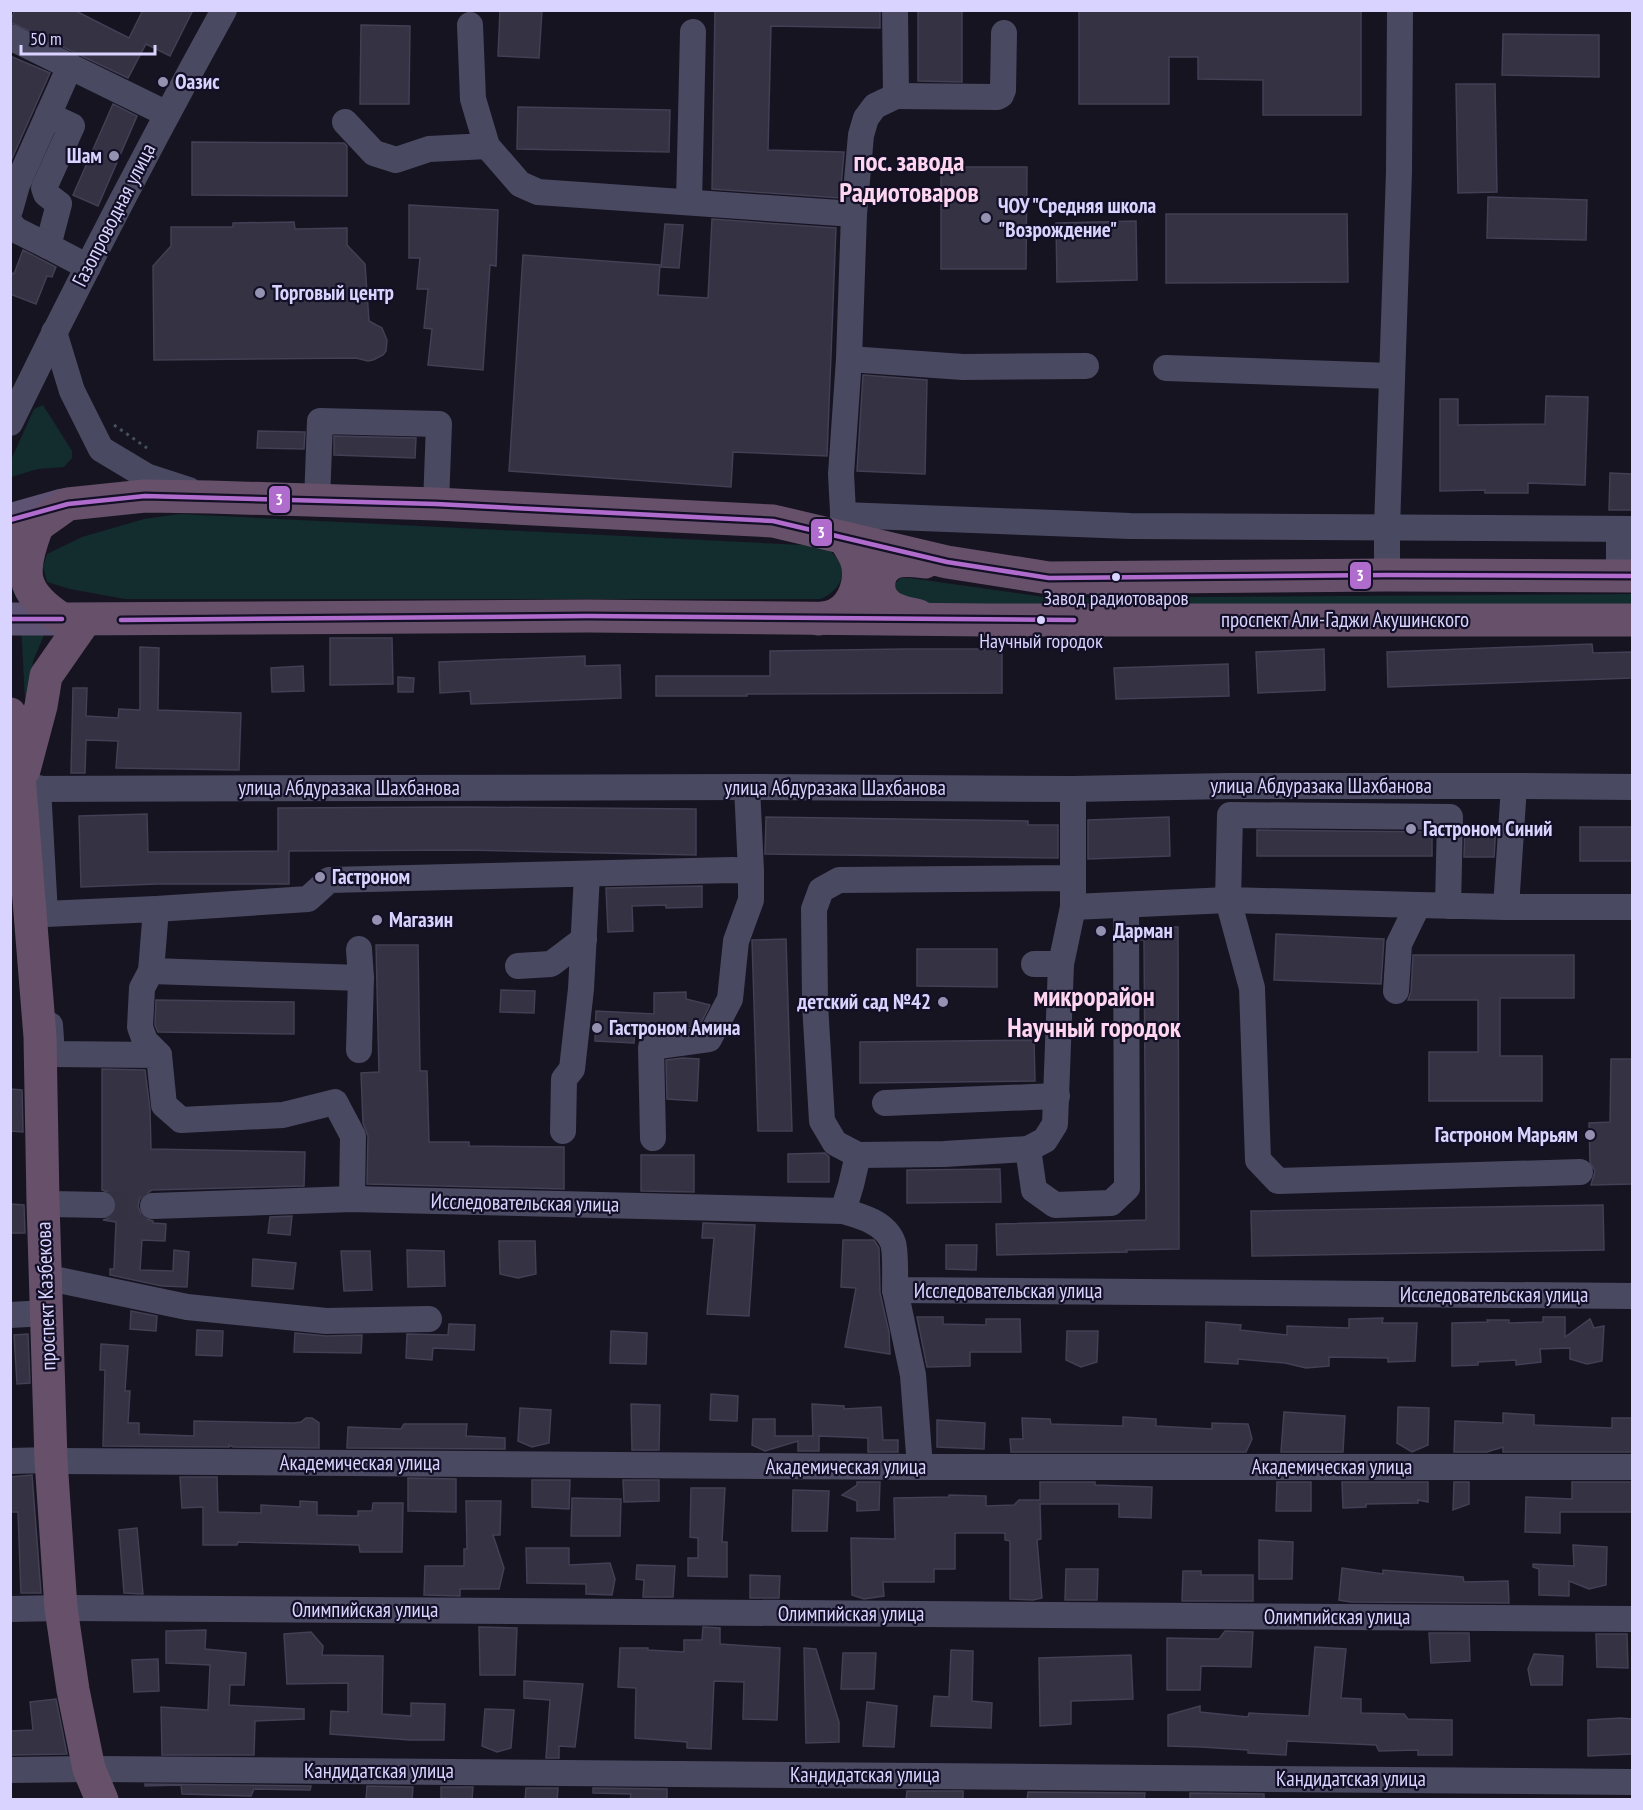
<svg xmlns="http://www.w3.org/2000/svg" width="1643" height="1810" font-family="'PT Sans Narrow',sans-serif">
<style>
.green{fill:#132c2d}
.building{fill:#343243;stroke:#433f54;stroke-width:1.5}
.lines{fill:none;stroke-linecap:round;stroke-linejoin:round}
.minor-tunnel{stroke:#333142;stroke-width:26;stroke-dasharray:26 13;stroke-linecap:butt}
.path{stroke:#44505f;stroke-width:3;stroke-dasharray:3 4.5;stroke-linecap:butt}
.minor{stroke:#4a4962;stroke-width:26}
.major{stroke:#5e5373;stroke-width:33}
.highway{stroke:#67516a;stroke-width:33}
.bus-1-casing{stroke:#130f26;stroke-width:9}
.bus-1{stroke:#b06ccc;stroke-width:4.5}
.poi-dot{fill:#9591b1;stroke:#130f26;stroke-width:2}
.bus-dot{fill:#d9d4ff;stroke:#130f26;stroke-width:2}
.labels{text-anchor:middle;stroke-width:4.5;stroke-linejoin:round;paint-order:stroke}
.bus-label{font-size:20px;fill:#d9d4ff;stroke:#130f26}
.poi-label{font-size:21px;font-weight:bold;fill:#d9d4ff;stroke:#130f26;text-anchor:start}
.street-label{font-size:21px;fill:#d9d4ff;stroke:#130f26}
.district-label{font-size:27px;font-weight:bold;fill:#ffd6f0;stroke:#130f26}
.line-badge{stroke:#130f26;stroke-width:2}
.badge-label{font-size:16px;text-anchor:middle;font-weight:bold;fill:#fff}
</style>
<rect width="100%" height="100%" fill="#161421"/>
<g class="green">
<path d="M43,405l29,46v7l-8,9 -26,2 -27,8v-17l23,-51z"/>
<path d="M179,514l643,32c27,14 27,40 -1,53h-696l-55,-10 -23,-7 -4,-15 4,-13 35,-17 62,-18z"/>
<path d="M900,578h10l142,20 580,-4v12l-724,1 -14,-22z"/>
<path d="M21,622l26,6 -14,33 -6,79z"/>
</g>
<g class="building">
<path d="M15,10h59l55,28 14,-28h50l-23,46 -24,-12 -18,34 -118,-56z"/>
<path d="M500,10h42l-3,48 -41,-2z"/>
<path d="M715,10h165v18l-109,-2 -3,124 76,2 -4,46 -128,-9z"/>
<path d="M918,10h44v72l-44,-1z"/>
<path d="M1079,10h282v105h-98v-35l-65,-1v-22h-29v47h-90z"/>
<path d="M361,25l49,1 -1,78h-49z"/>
<path d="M1503,34l96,1v42l-97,-2z"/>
<path d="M10,56l40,17 -40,90z"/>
<path d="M1456,84h39l2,108 -39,1z"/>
<path d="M113,104l24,12 -39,90 -25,-11z"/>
<path d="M518,107l152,3 -1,42 -152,-3z"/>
<path d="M192,142l152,1 3,3v50l-155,-1z"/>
<path d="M941,167h86l-1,102h-85z"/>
<path d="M1488,197l99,3 -1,40 -99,-2z"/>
<path d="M409,205l89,5 -2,56 -6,-1 -7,105 -55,-5 4,-36 -8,-1 4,-39h-11l3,-31h-11z"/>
<path d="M1166,214h181l1,68 -182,1z"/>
<path d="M712,219l124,9 -9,228 -94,-4 -2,35 -222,-16 14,-216 137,10 -2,30 50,3z"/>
<path d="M1136,221l1,59 -80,2 -1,-59z"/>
<path d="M294,222l1,7 52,-1v17l18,19 4,57 13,7 5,12 -1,11 -3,4 -10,5 -5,1 -12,-3 -202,2 -1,-94 18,-20v-19h62v-4z"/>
<path d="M665,224l18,1 -4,43 -18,-1z"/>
<path d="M23,250l33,17 -4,10 -5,-1 -11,28 -26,-10v-22l4,2z"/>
<path d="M863,375l64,5 -2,94 -68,-3z"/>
<path d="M1546,396l42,1 -3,88 -57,-2v10h-43v-3l-45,1v-92h18v26l87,-1z"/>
<path d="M258,431l47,1 -1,17 -47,-1z"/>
<path d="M334,436l82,2 -1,20 -81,-3z"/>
<path d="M1610,473l22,1v36h-23z"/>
<path d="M330,638h62l1,46 -63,1z"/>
<path d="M1592,644l1,9 39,-1v26l-244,9 -1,-35z"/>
<path d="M140,647l19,1 -1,62 83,3 -2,57 -123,-2 2,-27 -32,-1 -1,33h-14l2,-85h14l-1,28 32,2 1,-9 21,1z"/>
<path d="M904,649h98v44l-255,1v2h-91v-20h114v-25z"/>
<path d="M1324,649l1,41 -67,3 -2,-41z"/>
<path d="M585,656v10l35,-1 1,33 -150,6 -1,-13 -30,2 -1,-31z"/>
<path d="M1228,664l1,32 -113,3 -2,-31z"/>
<path d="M303,666l1,25 -32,1 -1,-24z"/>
<path d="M398,677l16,1 -1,14h-15z"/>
<path d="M466,807l230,2v46l-230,-5 -177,1v33h-132l-76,3 -2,-71 68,-2 1,38 130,-1v-43z"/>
<path d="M766,817l262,4v4h30v33l-293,-4z"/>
<path d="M1169,817l1,39 -82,3v-39z"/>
<path d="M1465,826h31l-2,31h-30z"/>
<rect x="1580" y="827" width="52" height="34"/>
<path d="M1257,830l175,2v24h-175z"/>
<path d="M702,886v21l-36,1v-3l-34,1 1,25 -25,1 -2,-44z"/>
<path d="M1141,927h37l1,322 -53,1 1,2 -130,3 -1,-31 150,-4 -2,-280h-3z"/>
<path d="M1276,934l108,5 -3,45 -107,-4z"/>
<path d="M786,939l6,192h-34l-6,-191z"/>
<path d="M376,945h42l2,126h7l2,71h40v4l95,1v42l-197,-5 1,-48 -5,-13 -2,-50 18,-1z"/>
<path d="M917,949h80v38l-80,-1z"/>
<path d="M1413,955h161v43h-74v58h42v45h-113v-49h49v-52h-70l3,-8z"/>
<path d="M501,990l34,1 -1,22 -34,-1z"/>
<path d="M686,992v7l24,6 -10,20 -21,3h-44l-1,15 -39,-2 1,-30 58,3v-21z"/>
<path d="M156,1000l138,2v32l-136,-2 -3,-7z"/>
<path d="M1034,1040l1,41 -175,2v-41z"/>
<path d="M683,1058l16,1 -2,42 -30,-2 -1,-39z"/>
<path d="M1611,1059h21v125l-41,1 4,-14 -5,-9 -1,-39 21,-1z"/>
<path d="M102,1069l43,1 5,39 1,40 154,3 -1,34 -152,4 -12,8 -2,8 3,8 6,5 6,2v2l13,1 -1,17 -23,-1 -2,30 33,1 1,-21 15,2 -2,35 -25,-1 -52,-11v-6h4l2,-47 -13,-2 7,-2 4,-5 3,-8 -2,-7 -5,-5 -8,-3z"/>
<path d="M10,1089l12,1 1,42 -13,-1z"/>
<path d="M825,1153l4,4v25h-41v-28z"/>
<path d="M641,1155h53v37l-53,-1z"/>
<path d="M1000,1169l1,33 -94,1v-33z"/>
<path d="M10,1204l14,1 1,28h-15z"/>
<path d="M1603,1205l1,45 -352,6 -1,-45z"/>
<path d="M292,1216l-2,19 -22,-2 2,-16z"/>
<path d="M703,1223l52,2 -6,91 -42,-2 7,-76h-12z"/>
<path d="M843,1240h31l5,8 1,45 9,39 1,22 -45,-7 11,-59 -15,-1z"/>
<path d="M499,1241h36l1,33 -18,4 -18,-4z"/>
<path d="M946,1245h31l-1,25 -30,-1z"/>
<path d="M407,1250l37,1 1,35 -37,1z"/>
<path d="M341,1251h29l2,39 -28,1z"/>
<path d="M253,1259l43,4 -3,26 -41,-3z"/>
<path d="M131,1311l26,5 -1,15 -26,-2z"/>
<path d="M917,1317h26v7l43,1v-6h34l1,33h-51v14l-43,1z"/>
<path d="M1543,1317h22v20l25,-18 4,9 10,-2 -2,35 -15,3 -17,-5v-11l-30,1 1,13 -25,3v-5l-38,2v3l-26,1v-43l36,-1 -1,-2h22v3l34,-1z"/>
<path d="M1383,1318l-1,5h35l-2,38 -27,1v-4l-59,-1v9l-23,2 -21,-5 -47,-4v5l-33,-2 1,-40 35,3 -1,5 47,5v-9l62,2v-9z"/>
<path d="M449,1324l26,1 -1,25 -41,-2 -1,12 -26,-2 1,-24 41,1z"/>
<path d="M197,1330l26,1 -1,25 -26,-1z"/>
<path d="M611,1331l36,2 -1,31 -36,-1z"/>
<path d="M1067,1331h31l-1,31 -16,5 -15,-7z"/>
<path d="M295,1333l31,3 36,-1 -1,18 -67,-1z"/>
<path d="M28,1334l2,49 -13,1 -3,-49z"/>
<path d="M101,1344l27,2 -3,45h5l-2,32h11v11l55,2v-15l100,2 7,-1 5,-4h6l7,5v25l-86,-1 -4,-2v2l-126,-1 2,-76h-5z"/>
<path d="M711,1394l27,2 -1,25 -27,-1z"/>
<path d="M631,1404l29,1 -1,45h-27z"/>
<path d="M812,1404l32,2v3l37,-2 2,33h15v12h-30v-14l-49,-2v15h-21v-10l-33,10 -13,-6 1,-26h22v17h38z"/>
<path d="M1398,1407l31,1 -1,37 -16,7 -15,-9z"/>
<path d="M520,1408l31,2 -2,33 -17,4 -14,-6z"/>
<path d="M1284,1412l61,4 -2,36h-62z"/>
<path d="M1503,1413l31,2v10l78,3v-10h20v34h-129v-5l-16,5h-33l1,-31 48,2z"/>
<path d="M1123,1417l33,2v7l56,3v-6l36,1 4,15 -6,13h-235l-1,-13h13l-1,-21 28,1 1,5 72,2z"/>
<path d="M937,1420l48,3 -1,26 -47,-2z"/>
<path d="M404,1424h63l-1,12 39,2v11l-158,-1 1,-21 53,2z"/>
<path d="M32,1475l9,118h-20l-3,-81h-8v-35z"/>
<path d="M180,1477h37l1,35 43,1v-8l39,2v-6l17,1v13l41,1v-5h14l1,-8h30l-1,49h-42l-1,-7 -121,-3 -1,3h-34v-38l-21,1z"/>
<path d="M408,1478l48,1v33l-48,-1z"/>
<path d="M532,1480h38l-1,29 -37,-2z"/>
<path d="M623,1480h36v21l-35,1z"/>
<path d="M857,1482h23l-1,28 -22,1v-10l-15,-6 15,-10z"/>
<path d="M1040,1482h55v3l57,2 -1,31 -32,-1v-13h-79l1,35 -4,1 5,58 -9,2 -23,-1v-58l-5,-1v-7h-50v36h-21v13h-51l1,14 -20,3 -12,-4 -1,-57 44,1 -1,-41 55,-1v-2l37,1v10l28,-1 5,-5h21z"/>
<path d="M1277,1482h34v29h-35z"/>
<path d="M1342,1482h86v20l-10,-2v3l-52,1v3l-23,1z"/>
<path d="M1454,1482h15v22l-16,6z"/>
<path d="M1572,1482h60v30h-72v21l-35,-1 1,-35 46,2z"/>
<path d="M691,1488h34l-3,54h5v35l-39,-1v-18h10v-20l-8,-1z"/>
<path d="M793,1490l36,1 -2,40h-35z"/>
<path d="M572,1498l49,1 -1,37h-49z"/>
<path d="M466,1501h35l-1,34h-7l11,33 -5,21h-39v7l-36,-1 1,-29h39v-17h3z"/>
<path d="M137,1528l6,66 -19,-1 -5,-63z"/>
<path d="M1259,1540l34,2 -1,37h-33z"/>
<path d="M1573,1545l34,2 -1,38 -17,4 -20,-8v15l-30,-1v-26l-6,-2v-3l41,2z"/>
<path d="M526,1548h43v17l41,-2 5,16 -3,16 -26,-1v-10l-59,-1z"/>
<path d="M637,1565l38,1 -2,31h-30l1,-17 -8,-1z"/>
<path d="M1342,1568l41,6v-4l80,7 1,5 44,-1 1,22 -158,-1 -12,-2z"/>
<path d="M1066,1569h32l-1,31h-32z"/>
<path d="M1183,1571h18v4h52v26h-71z"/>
<path d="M750,1575l30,1 -1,22h-29z"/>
<path d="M479,1627l38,1 -2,47h-35z"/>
<path d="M703,1627l17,1v16l60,4 -3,72 -34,-1 1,-37 -30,-1 -3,68 -24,-1v-6l-52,-4 1,-50 -18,-1 2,-39h28v2l36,2v-12h18z"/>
<path d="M206,1630l-1,19 41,4 -2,32h-14l-1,20 75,4v10l-49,2 -1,34h-92l-1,-48 47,3 2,-45 -44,-2v-32z"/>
<path d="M1225,1631l28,1 -2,35 -50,-1 -1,24h-33v-52l52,1z"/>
<path d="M311,1632l12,14 -1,9 61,1 -1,58 29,2v-13l34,1 -1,36h-34l-80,-6 1,-23 17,1v-29l-61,1 -3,-50z"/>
<path d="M1429,1633h40l1,28 -39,2z"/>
<path d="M1596,1634h31l1,34 -31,-1z"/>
<path d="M1315,1647l31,2 -5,49 20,1v14l43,1 4,5 44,1v35h-34v-5l-39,1 -3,-6 -89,-4 -1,14 -38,-2v-3l-47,-3 -33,-1v-31l32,-9v6l48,5 1,-4 60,3z"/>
<path d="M804,1648l12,1 23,73v20l-33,1z"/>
<path d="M951,1650l22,1 -1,50 20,2 -1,25 -60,-2 3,-30 15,1z"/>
<path d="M843,1653h33l-2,36h-33z"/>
<path d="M1534,1654l29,2 -1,29h-31l-3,-16z"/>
<path d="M1131,1655l2,44 -62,2v23l-31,2 -1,-68z"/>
<path d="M158,1659l1,32 -25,1 -2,-32z"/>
<path d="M524,1681l59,3 -8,63 -16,-1v12h-13l4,-58 -26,-2z"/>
<path d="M56,1699l11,55 -57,1v-24l23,-1 -3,-28z"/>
<path d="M867,1702l30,4 -3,41 -31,-1z"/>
<path d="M485,1709l29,1 -3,38 -14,4 -15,-6z"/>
<path d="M1621,1718l11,1v35l-44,2v-36z"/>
<path d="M145,1784l166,2 -1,4 -56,-1 -3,7 -69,-2 -1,-9 -36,1z"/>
<path d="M367,1786l46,1 -1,13h-46z"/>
<path d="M441,1787h32l-1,13 -31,-2z"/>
<path d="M526,1788h32l-1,12h-32z"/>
<path d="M593,1788l74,1v11h-37l1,-6 -38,-1z"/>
<path d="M907,1791h56v9h-57z"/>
<path d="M1028,1792l114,1h3l-1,7h-117z"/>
<path d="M1190,1793l74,1v6h-74z"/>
</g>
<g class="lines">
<path class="minor-tunnel" d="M102,1205l51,1"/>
<path class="path" d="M114,425l33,23"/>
<g class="minor">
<path d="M470,25l3,74 14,47 33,38 18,8 316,22"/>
<path d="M10,37l157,77"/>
<path d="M896,96l101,1 4,-2 2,-5 1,-57"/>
<path d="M48,115l24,11 -28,62 2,6 13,10 -11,42 40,21"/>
<path d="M345,122l29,31 22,7 33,-11 58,-3"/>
<path d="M689,202l4,-170"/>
<path d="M10,210l7,-25 53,-119"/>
<path d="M10,223l6,7 32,16"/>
<path d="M54,332l18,59 29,58 45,27 43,14"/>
<path d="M849,359l114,8 123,-1"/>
<path d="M1166,368l226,8"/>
<path d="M10,423c68,-140 139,-277 214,-413"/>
<path d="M317,501l3,-80 119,3 -3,80"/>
<path d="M843,515l287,11 502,3"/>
<path d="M844,531l-3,-57 8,-115 5,-145 7,-79 5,-17 9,-12 21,-10 -1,-86"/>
<path d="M1387,575v-47l12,-356 1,-162"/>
<path d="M1619,576v-47"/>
<path d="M1514,786l-8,121h126"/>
<path d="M38,788l7,126 111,-5 152,-10 21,-19 403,-10 19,1"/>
<path d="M19,789l728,-2 326,2 156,-3h285l118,1"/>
<path d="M1073,878l-234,2 -18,10 -7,19 1,95 7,117 13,22 23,12 86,-1 84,-5 17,-9 10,-16 6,-160 12,-57v-118"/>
<path d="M1448,906l2,-89 -220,-2 -2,85 190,5 88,2"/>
<path d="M1073,907l155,-7 24,88 6,172 20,21 302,-9"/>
<path d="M156,909l-5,62 210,7"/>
<path d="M1034,964h27"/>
<path d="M518,966l33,-2 33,-25"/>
<path d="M151,971l-9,17 -2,39 5,14 14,14"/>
<path d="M1396,991l3,-47 19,-39"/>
<path d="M50,1025l2,29 107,1 5,50 17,15 102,-5 52,-13 18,34 -1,63"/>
<path d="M359,1050l2,-72 -2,-29"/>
<path d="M885,1103l172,-7"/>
<path d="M563,1131l1,-52 8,-10 9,-80 6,-115"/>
<path d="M653,1138l-2,-91 58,-8 21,-40 6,-58 15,-41v-29l-4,-84"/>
<path d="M1028,1149l6,41 21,15 56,-2 16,-15 -1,-283"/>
<path d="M51,1204l51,1"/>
<path d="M153,1206l199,-7 491,12c18,5 43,12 50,32 3,9 2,36 2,47l737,6"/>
<path d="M843,1211l8,-26 7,-30"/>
<path d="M54,1279l133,28 139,14 103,-2"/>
<path d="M895,1290l18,85 7,92"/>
<path d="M10,1315l36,-2"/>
<path d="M10,1461l41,-1"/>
<path d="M60,1461l860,6h712"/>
<path d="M70,1608l1562,11"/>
<path d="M10,1609l51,-1"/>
<path d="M97,1769l1535,13"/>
<path d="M10,1770l79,-1"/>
</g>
<g class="major">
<path d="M10,520l53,-15"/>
<path d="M10,619h52"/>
</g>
<g class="highway">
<path d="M37,527c-17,45 -18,64 25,92l526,-3 399,4h645"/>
<path d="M20,538l48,-34 77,-8 65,1 226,7 337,17 174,41 102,16 338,-3 245,1"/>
<path d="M919,616c-11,-3 -23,-4 -32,-12 -15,-15 -9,-40 13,-43 8,-1 17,0 25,1"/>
<path d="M818,619c6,-1 14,-2 19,-5 18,-10 26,-36 19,-55 -3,-7 -8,-15 -12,-21"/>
<path d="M10,714l7,37 23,286 3,165 8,258 10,148 12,82 16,79 13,31"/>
<path d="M24,770l17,-64 5,-30 39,-56"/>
</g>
<defs>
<g id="bus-1">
<path d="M10,520l58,-16 77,-8 291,8 337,17 174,41 102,16 338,-3 245,1"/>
<path d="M10,619h52"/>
<path d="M121,620l467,-4 486,4"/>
</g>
</defs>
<use href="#bus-1" class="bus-1-casing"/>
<use href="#bus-1" class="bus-1"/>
</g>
<g class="poi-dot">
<circle cx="163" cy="82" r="6"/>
<circle cx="114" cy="156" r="6"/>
<circle cx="986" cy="218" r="6"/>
<circle cx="260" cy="293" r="6"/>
<circle cx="1411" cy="829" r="6"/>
<circle cx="320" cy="877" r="6"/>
<circle cx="377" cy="920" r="6"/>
<circle cx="1101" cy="931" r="6"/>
<circle cx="943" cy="1002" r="6"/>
<circle cx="597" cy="1028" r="6"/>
<circle cx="1590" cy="1135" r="6"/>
</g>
<g class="bus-dot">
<circle cx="1116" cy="577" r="5"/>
<circle cx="1041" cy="620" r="5"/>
</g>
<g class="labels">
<g class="bus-label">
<text x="1116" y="605">Завод радиотоваров</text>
<text x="1041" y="648">Научный городок</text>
</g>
<g class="poi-label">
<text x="175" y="89">Оазис</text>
<text x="102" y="163" text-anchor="end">Шам</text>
<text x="998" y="213">ЧОУ "Средняя школа<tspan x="998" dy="24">"Возрождение"</tspan></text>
<text x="272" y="300">Торговый центр</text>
<text x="1423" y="836">Гастроном Синий</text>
<text x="332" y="884">Гастроном</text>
<text x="389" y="927">Магазин</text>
<text x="1113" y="938">Дарман</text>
<text x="931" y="1009" text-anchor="end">детский сад №42</text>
<text x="609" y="1035">Гастроном Амина</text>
<text x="1578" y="1142" text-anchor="end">Гастроном Марьям</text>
</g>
<g class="street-label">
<text transform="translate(114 215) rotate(-63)" y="7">Газопроводная улица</text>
<text x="1345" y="627">проспект Али-Гаджи Акушинского</text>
<text x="1321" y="793">улица Абдуразака Шахбанова</text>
<text x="349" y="795">улица Абдуразака Шахбанова</text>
<text x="835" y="795">улица Абдуразака Шахбанова</text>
<text transform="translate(525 1203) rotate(1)" y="7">Исследовательская улица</text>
<text x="1008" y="1298">Исследовательская улица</text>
<text x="1494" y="1302">Исследовательская улица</text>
<text transform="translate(46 1296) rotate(-92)" y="7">проспект Казбекова</text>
<text x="360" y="1470">Академическая улица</text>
<text x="846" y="1474">Академическая улица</text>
<text x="1332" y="1474">Академическая улица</text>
<text x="365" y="1617">Олимпийская улица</text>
<text x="851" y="1621">Олимпийская улица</text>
<text x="1337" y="1624">Олимпийская улица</text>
<text x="379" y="1778">Кандидатская улица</text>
<text x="865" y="1782">Кандидатская улица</text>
<text x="1351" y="1786">Кандидатская улица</text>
</g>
<g class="district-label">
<text x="909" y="171">пос. завода<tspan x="909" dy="31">Радиотоваров</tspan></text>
<text x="1094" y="1006">микрорайон<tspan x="1094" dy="31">Научный городок</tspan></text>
</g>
</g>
<g class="line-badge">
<rect x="268" y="485" width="23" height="29" rx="6" fill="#b06ccc"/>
<rect x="810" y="518" width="23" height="29" rx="6" fill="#b06ccc"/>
<rect x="1349" y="561" width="23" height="29" rx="6" fill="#b06ccc"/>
</g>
<g class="badge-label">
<text x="279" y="505">3</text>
<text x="821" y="538">3</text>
<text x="1360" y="581">3</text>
</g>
<rect width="1643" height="1810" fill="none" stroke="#d9d4ff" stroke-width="24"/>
<path d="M21 45v9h134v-9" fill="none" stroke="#d9d4ff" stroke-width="3"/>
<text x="30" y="45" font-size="18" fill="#d9d4ff" stroke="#130f26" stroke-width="4.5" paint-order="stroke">50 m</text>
</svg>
